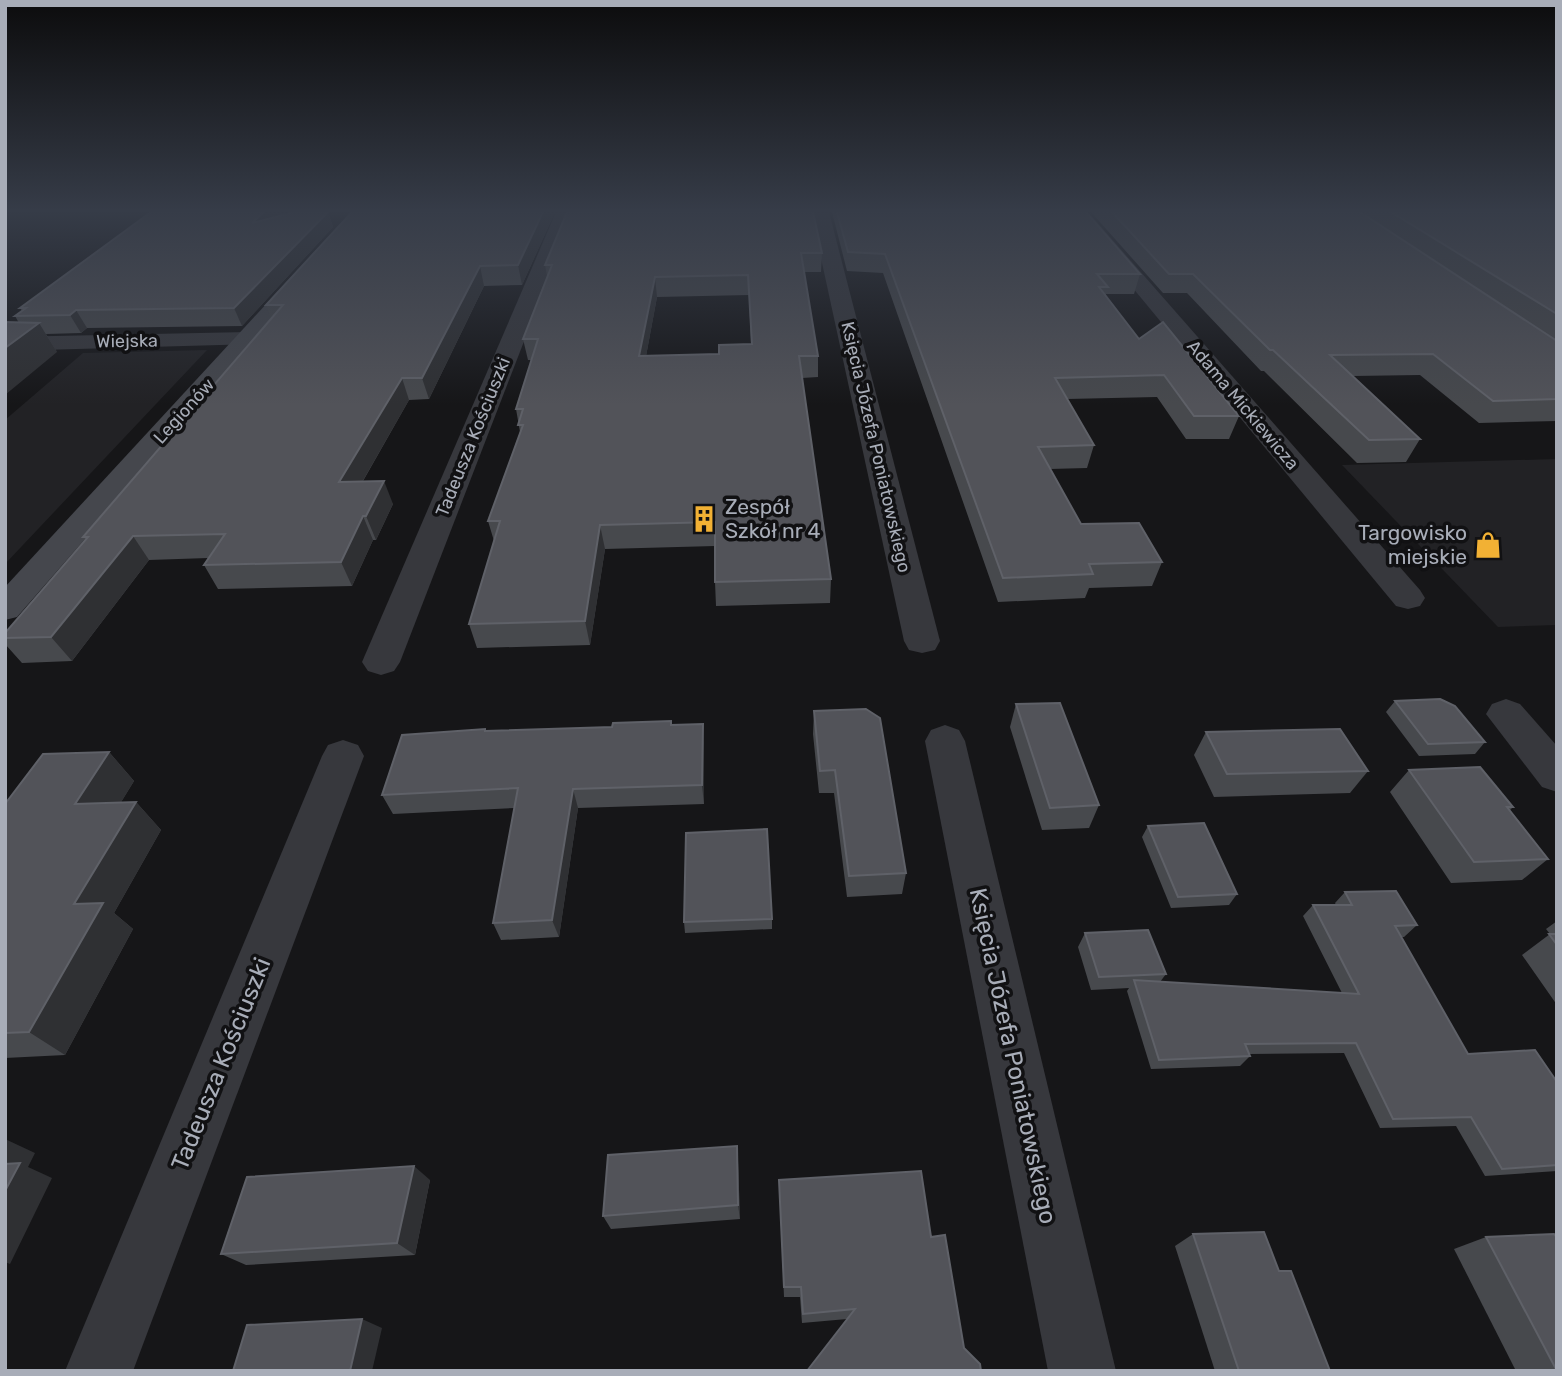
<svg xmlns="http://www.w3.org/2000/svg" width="1562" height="1376" font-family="Rubik,sans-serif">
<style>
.built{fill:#222225}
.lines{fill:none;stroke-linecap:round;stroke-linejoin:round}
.street{fill:#37383d;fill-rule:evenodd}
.secondary{fill:#45474d;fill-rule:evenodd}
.wall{fill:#47494d;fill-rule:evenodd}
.shaded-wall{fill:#2f3033}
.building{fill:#525359;stroke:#5f6168;stroke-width:2;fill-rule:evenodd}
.labels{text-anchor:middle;stroke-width:7;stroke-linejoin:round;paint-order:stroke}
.far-street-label{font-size:18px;fill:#a8adb8;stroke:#111113}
.poi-label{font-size:21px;fill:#a8adb8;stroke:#111113;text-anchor:start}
.near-street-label{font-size:24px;fill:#a8adb8;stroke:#111113}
</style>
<rect width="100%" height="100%" fill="#161618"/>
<g class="built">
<path d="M207,350l-202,214v-144l78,-67z"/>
<path d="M1557,459v166l-59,2 -156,-162z"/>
</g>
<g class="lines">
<g class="street">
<path d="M556,212h18l-174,450 -6,9 -13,4 -13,-4 -6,-9z"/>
<path d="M811,212h18l111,429 -5,9 -13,3 -13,-3 -5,-9z"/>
<path d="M1070,212h18l332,378 5,8 -5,8 -12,3 -12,-3z"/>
<path d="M248,332l8,2 4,5 -4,5 -251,7v-14z"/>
<path d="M1506,699l14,5 37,42v46l-15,-5 -56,-73 6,-10z"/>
<path d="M945,725l14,5 6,11 151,630h-68l-123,-630 6,-11z"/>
<path d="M343,740l15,5 6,11 -231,615h-68l257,-615 6,-11z"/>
</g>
<path class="secondary" d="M351,212h19l-353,405 -12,3v-33z"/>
</g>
<g class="wall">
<path d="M151,212h136l-4,3 45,-3 5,15 -91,99 -155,2 -6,5 -35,1 11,18 -38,-29 -4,-7 7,-5 -2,-3z"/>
<path d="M555,212l-33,73 -38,1 -55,113 -20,1 -46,81 30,23 -17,36h-3l-21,46 -134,3 -14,-24 4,-7 -59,2 -77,101 -50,2 -17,-19v-11l80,-93 -2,-3 188,-218 -5,-14z"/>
<path d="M567,212l255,41 -1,19h-17l14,84v21l-16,1 29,201 -1,24 -114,3 -1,-24v-36l-110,3 -15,96 -113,3 -8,-24 25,-83 -6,-20 32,-89 -4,-23 15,-49h-3l-5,-21 24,-63 -2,-11zM749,295l2,49 -32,10 -73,2 11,-59z"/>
<path d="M832,212h254l54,62 -6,20h-28v2l33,43 100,77 -10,23h-43l-29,-42 -90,2 27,46 -7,23 -37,1 31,55 81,38 -10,24 -63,2 -4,10 -87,4 -115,-329 -36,-2z"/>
<path d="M1091,212h466v209l-78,2 -59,-48 -67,1 67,63 -14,23 -49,1 -93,-92h-3l-74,-78h-24z"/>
<path d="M1395,701l90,41 -10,12 -56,2 -33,-44z"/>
<path d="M1016,704l83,101 -10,23 -47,2 -32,-103z"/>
<path d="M814,711l92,162 -4,21 -55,3 -13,-104h-15l-6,-59z"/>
<path d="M672,725l32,18v61l-126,4 -19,129 -58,3 -8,-17 21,-115 -121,6 -11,-19 104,-64z"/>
<path d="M1206,732l162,39 -18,22 -136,4 -20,-42z"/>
<path d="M109,752l25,29 -13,21h15l25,28 -47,83 19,16 -68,126 -60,3v-254z"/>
<path d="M1409,770l104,37 -3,3 38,49 -26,21 -71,3 -61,-91z"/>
<path d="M1148,826l89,68 -8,11 -58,3 -29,-71z"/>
<path d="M1345,892l72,33 -13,12h-3l67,117 89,28v89l-72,5 -29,-50 -76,2 -36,-75 -95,1 1,2 -10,10 -89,3 -24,-78 2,-3 -38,2 -13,-43 7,-14 81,41 -6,8 182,11 -39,-77 10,-11h23l-1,-2z"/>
<path d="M772,919v10l-87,4 -1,-11z"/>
<path d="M1557,921v84l-35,-50 28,-21 -4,-5z"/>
<path d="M737,1146l1,15 2,58 -129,10 -8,-13z"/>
<path d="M430,1180l-15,75 -169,10 -25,-11z"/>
<path d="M779,1180l152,57 33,111 -117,-29 -45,4 -2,-26h-16z"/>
<path d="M1193,1234l137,137h-115l-40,-125z"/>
<path d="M1486,1237l71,134h-41l-62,-122z"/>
</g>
<g class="shaded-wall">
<path d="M264,212h23l-28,27 -7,-16z"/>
<path d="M328,212l5,15 -91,99 -8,-18z"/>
<path d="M543,212h12l-33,73 -4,-20z"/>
<path d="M480,266l4,20 -55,113 -7,-21z"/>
<path d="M655,277l2,20 -15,81 -3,-22z"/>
<path d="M76,310l11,18 -6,5 -11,-18z"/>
<path d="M39,323l18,29 -52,43v-47z"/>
<path d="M402,378l7,22 -60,105 -10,-23z"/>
<path d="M384,481l9,23 -17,36 -10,-24z"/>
<path d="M363,516l10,24 -21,46 -11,-24z"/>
<path d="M600,525l5,24 -15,96 -5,-24z"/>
<path d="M133,536l16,24 -77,101 -21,-24z"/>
<path d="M703,724l1,19v61l-2,-19z"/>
<path d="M109,752l25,29 -31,51 -28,-28z"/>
<path d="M573,789l5,19 -19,129 -7,-17z"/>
<path d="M136,802l25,28 -47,83 19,16 -68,126 -36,-23 45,-128z"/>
<path d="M5,1139l30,14 -7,14 24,11 -42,86 -5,-2z"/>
<path d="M737,1146l1,15 2,58 -2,-14z"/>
<path d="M414,1166l16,14 -15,75 -18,-12z"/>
<path d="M362,1319l20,9 -10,43h-22z"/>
</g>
<g class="building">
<path d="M151,212h113l-12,11 43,-11h33l-94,96 -158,2 -6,5 -55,1 11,-8h-6z"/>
<path d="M352,212h191l-25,53 -38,1 -58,112h-20l-63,104 45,-1 -18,35h-3l-22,46 -137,3 21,-31 -92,2 -82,101 -46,1v-5l83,-96h-5l200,-232h-17z"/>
<path d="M567,212h246l9,41h-21l17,103h-19l32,223 -116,3v-60l-115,3 -15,96 -116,3 31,-103h-12l35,-96h-5l5,-16h-7l22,-70h-15l29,-74h-7zM748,275l4,69 -33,1v9l-80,2 16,-79z"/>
<path d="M837,212h249l54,62h-43l11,13h-9l40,52 24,-17 76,94h-45l-30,-41 -109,3 39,67 -56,2 43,77 58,-1 23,39 -73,2 4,10 -90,4 -118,-324 -37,-2z"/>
<path d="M1112,212h248l197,129v58l-64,2 -60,-47 -103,1 90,84 -51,1 -96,-90h-3l-77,-76h-24z"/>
<path d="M1391,212h166v102z"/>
<path d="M5,322l34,1 -34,25z"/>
<path d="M1440,699l15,7 30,36 -57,2 -33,-43z"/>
<path d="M1060,703l39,102 -49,3 -34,-104z"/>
<path d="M866,709l14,9 26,155 -57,3 -14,-106 -15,1 -6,-60z"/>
<path d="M671,721v4l32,-1 -1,61 -129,4 -21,131 -59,3 25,-135 -136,7 20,-60 83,-6v2l127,-4 1,-4z"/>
<path d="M1340,729l28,42 -141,3 -21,-42z"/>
<path d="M109,752l-34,52 61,-2 -62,102 29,-1 -74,129 -24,1v-229l38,-50z"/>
<path d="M1480,767l33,40h-6l41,52 -74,3 -65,-92z"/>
<path d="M1204,823l33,71 -59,3 -30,-71z"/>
<path d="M767,829l5,90 -88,3 2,-89z"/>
<path d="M1396,891l21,34 -22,1 73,128 67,-4 22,32v83l-55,4 -31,-52 -78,2 -37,-76 -111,1 5,12 -91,4 -25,-80 225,14 -46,-89h39l-7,-13z"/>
<path d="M1148,930l18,44 -67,3 -14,-44z"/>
<path d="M1549,934h8v11z"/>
<path d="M737,1146l1,59 -135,11 5,-61z"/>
<path d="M20,1163l-15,28v-27z"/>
<path d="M414,1166l-17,77 -176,11 26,-77z"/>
<path d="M921,1171l10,66 14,-2 19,113 16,16 1,7h-174l48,-62 -52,5 -2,-27h-17l-5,-107z"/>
<path d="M1264,1232l15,39h12l39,100h-91l-46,-137z"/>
<path d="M1554,1234l3,4v133l-71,-134z"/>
<path d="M362,1319l-12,52h-117l14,-46z"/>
</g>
<linearGradient id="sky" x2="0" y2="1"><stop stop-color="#0c0c0d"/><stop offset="0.52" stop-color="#363c48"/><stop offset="1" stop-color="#363c48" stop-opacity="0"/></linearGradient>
<rect width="1562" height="405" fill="url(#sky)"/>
<defs>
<symbol id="building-bare" viewBox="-9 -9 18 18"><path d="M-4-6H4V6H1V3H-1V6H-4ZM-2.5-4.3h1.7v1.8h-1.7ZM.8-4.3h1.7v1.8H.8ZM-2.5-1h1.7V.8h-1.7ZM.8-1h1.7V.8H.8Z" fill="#f2b134" stroke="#111113" stroke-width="2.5" paint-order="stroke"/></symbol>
<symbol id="shop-bare" viewBox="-9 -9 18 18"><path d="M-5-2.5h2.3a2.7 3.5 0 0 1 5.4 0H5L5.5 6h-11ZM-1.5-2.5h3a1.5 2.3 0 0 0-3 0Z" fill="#f2b134" stroke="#111113" stroke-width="2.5" paint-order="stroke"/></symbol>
</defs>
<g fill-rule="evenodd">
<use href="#building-bare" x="685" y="500" width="38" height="38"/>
<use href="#shop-bare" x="1469" y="526" width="38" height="38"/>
</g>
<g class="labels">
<g class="far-street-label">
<text transform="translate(127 341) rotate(-1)" y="6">Wiejska</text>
<text transform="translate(1243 405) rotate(50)" y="6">Adama Mickiewicza</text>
<text transform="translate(184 411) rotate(-48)" y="6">Legionów</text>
<text transform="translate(473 437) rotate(-68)" y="6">Tadeusza Kościuszki</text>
<text transform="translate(876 447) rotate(77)" y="6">Księcia Józefa Poniatowskiego</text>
</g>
<g class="poi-label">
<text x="725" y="514">Zespół<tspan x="725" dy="24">Szkół nr 4</tspan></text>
<text x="1467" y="540" text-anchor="end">Targowisko<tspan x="1467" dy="24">miejskie</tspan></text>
</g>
<g class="near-street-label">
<text transform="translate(1013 1056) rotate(78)" y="8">Księcia Józefa Poniatowskiego</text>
<text transform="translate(221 1064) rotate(-68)" y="8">Tadeusza Kościuszki</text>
</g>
</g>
<rect width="1562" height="1376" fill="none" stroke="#a8adb8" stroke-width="14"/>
</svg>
